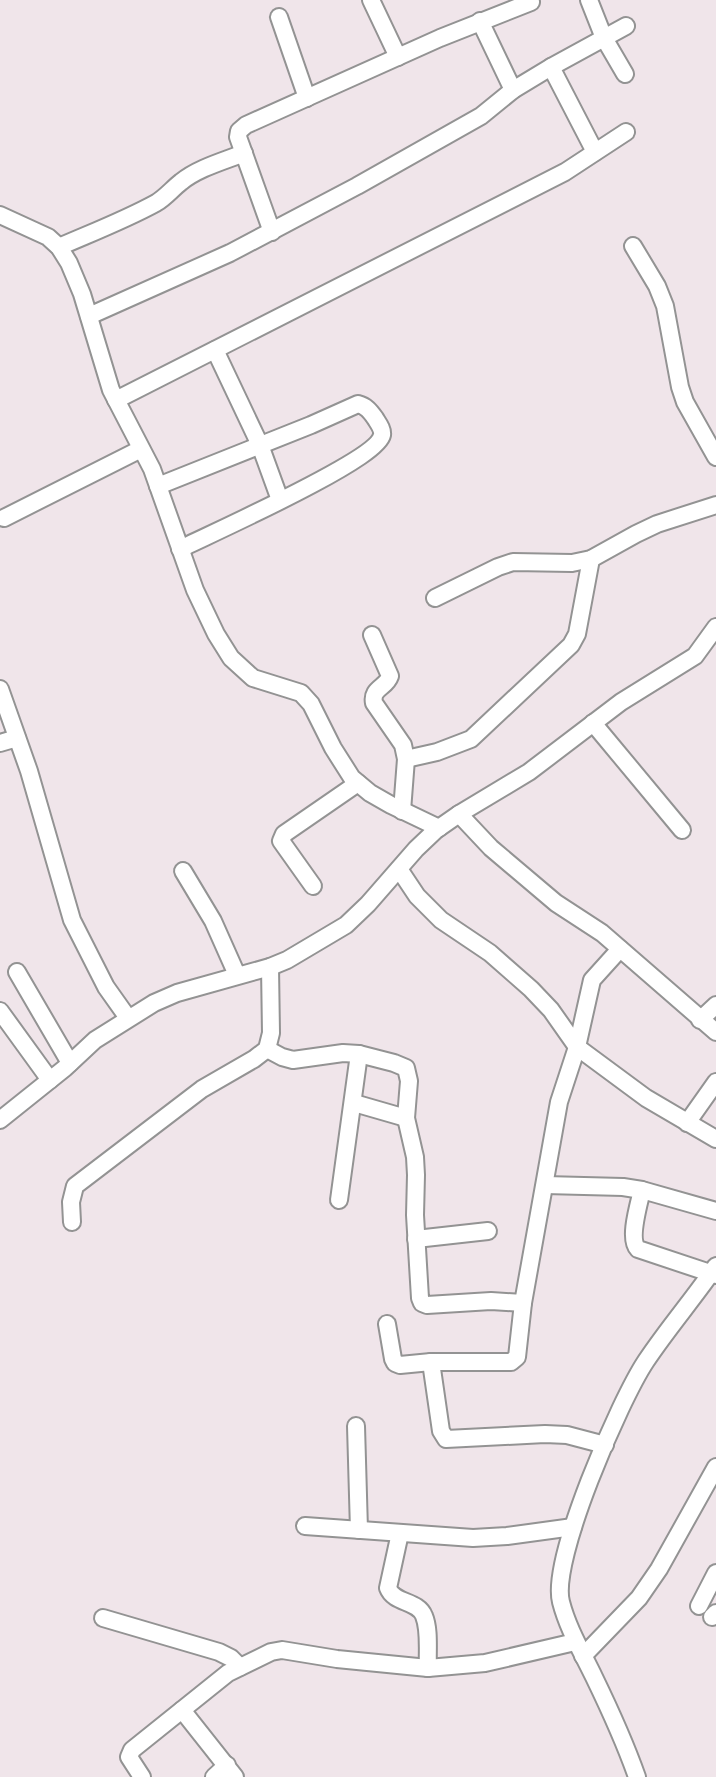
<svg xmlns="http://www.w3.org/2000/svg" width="716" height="1777" font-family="Figtree,sans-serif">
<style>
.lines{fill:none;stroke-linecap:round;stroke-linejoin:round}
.minor-casing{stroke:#939393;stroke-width:20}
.minor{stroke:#fff;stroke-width:16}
</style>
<rect width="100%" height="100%" fill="#f0e5ea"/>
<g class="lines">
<defs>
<g id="minor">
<path d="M371,0l27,57"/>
<path d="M589,0l15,38 21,36"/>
<path d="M279,17l28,81"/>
<path d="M480,21l33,69"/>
<path d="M551,67l44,85"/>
<path d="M0,215l48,22 11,10 10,16 13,31 29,96 41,79 43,121 21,44 15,24 22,20 48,15 10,11 22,44 19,30 18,15 21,12 48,23"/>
<path d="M272,232l-34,-95 1,-6 7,-6 194,-87 91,-36"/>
<path d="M633,246l24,40 8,20 15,81 5,15 31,55"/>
<path d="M59,247c32,-14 66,-27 97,-44 10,-6 16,-14 25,-21 17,-14 43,-21 63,-29"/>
<path d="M89,316l141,-63 127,-67 124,-70 32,-26 38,-23 75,-41"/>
<path d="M215,350l45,95 20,55"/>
<path d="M116,400l449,-228 61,-40"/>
<path d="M158,486l153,-61 47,-21c8,2 12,7 17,14 3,5 8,11 7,17 -5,25 -172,99 -202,114"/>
<path d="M4,518l137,-69"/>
<path d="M435,598l63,-31 15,-5 59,1 19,-4 45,-25 21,-10 59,-19"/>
<path d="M372,635l18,41c-4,12 -19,12 -16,27l29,42 3,14 -4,52"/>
<path d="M0,689l29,82 43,149 34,67 22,31"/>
<path d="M593,723l89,107"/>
<path d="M0,743l17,-5"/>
<path d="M406,759l31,-7 34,-13 100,-94 6,-11 14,-75"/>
<path d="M459,814l32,34 65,55 46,30 114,99"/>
<path d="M399,869l18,27 24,24 49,33 41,36 20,21 26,37 69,51 70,41"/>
<path d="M183,871l30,50 24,54"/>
<path d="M313,886l-32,-45 3,-7 74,-51"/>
<path d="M17,972l53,91"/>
<path d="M0,1011l50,69"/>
<path d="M700,1020l16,-15"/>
<path d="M267,1049l15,8 11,3 50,-7 16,1 35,9 12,5 3,13 -3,37 9,39 1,18 -1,40 5,83 2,5 5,2 64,-4 32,2"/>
<path d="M354,1103l52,15"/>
<path d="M0,1120l65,-52 30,-28 59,-37 23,-10 93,-26 17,-7 59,-35 22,-21 48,-55 20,-19 23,-16 70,-42 92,-70 74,-46 21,-29"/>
<path d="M687,1123l29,-41"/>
<path d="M545,1185l78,2 19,3 74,21"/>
<path d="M642,1190c-3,14 -14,49 -4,59l78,26"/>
<path d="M339,1200l20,-146"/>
<path d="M72,1222l-1,-20 4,-16 127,-97 52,-30 13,-10 4,-16 -1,-66"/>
<path d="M416,1239l72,-8"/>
<path d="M387,1324l6,35 2,4 5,2 31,-3h80l6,-5 6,-54 36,-201 18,-55 15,-67 28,-31"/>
<path d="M431,1362l10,69 5,8 99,-5 22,1 38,10"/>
<path d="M356,1426l3,104"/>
<path d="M305,1526l168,12 34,-2 66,-9"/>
<path d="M400,1533l-12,55c6,16 30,12 36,28 6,14 3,36 4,52"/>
<path d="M699,1606l17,-33"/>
<path d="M712,1617l4,-4"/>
<path d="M103,1618l116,34 12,6 9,9"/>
<path d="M583,1656l56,-58 20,-29 57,-102"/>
<path d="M182,1710l53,67"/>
<path d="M142,1777l-13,-20 3,-7 96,-77 43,-21 11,-2 55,9 91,9 57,-5 90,-21"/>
<path d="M214,1777l13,-12"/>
<path d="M637,1777c-12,-34 -27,-67 -43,-100 -12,-25 -26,-48 -33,-75 -11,-42 59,-202 85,-241 22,-33 48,-63 70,-95"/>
</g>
</defs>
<use href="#minor" class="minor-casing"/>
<use href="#minor" class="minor"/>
</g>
</svg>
